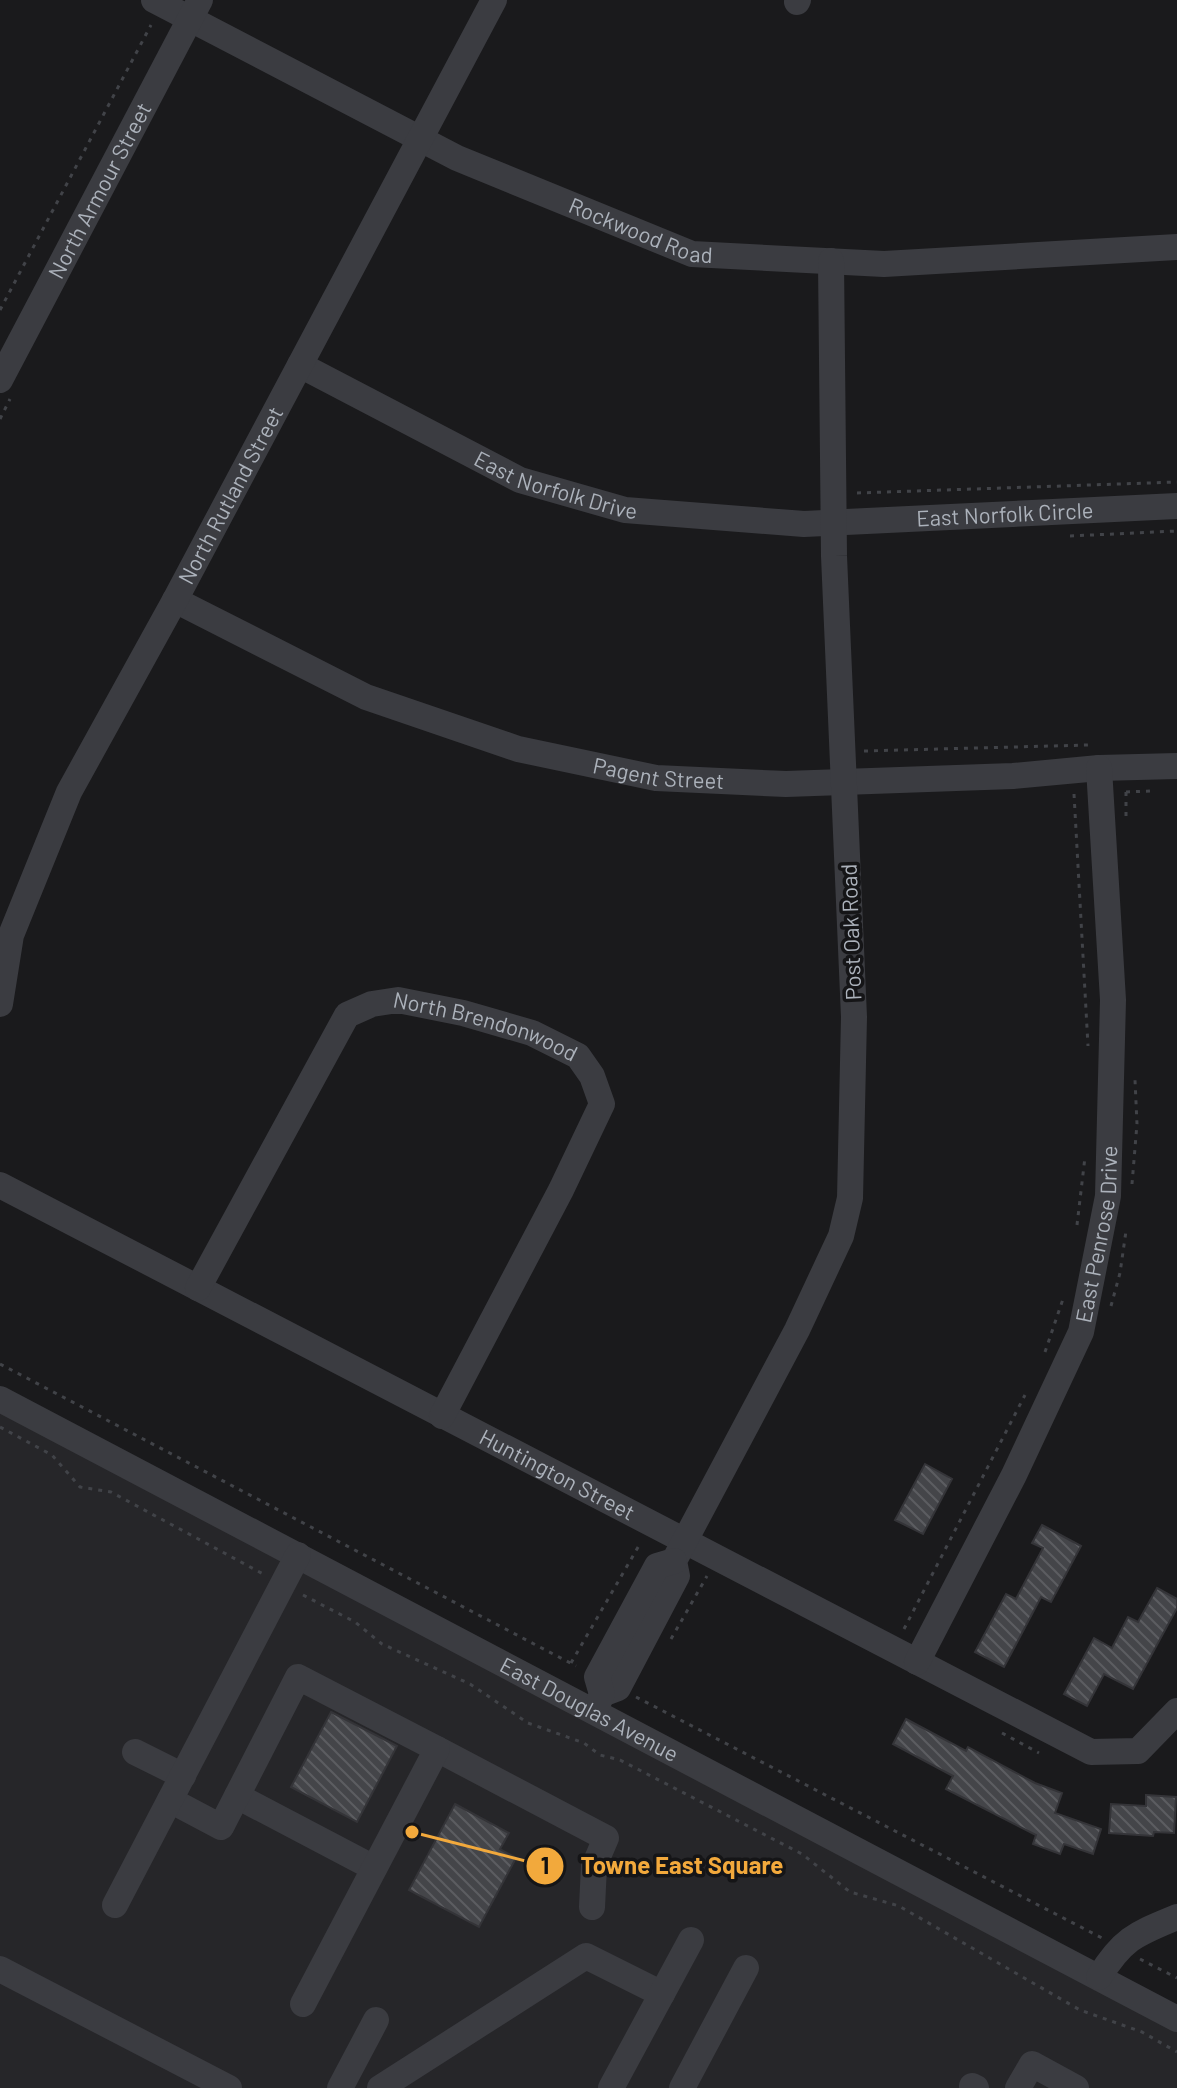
<svg xmlns="http://www.w3.org/2000/svg" width="1177" height="2088" font-family="Barlow,sans-serif">
<style>
.built{fill:#262629}
.building{fill:url(#building-back-hatch);stroke:#343438;stroke-width:2}
.lines{fill:none;stroke-linecap:round;stroke-linejoin:round}
.path{stroke:#414348;stroke-width:3;stroke-dasharray:4 6;stroke-linecap:butt}
.minor{stroke:#3b3c41;stroke-width:26}
.labels{text-anchor:middle;stroke-width:7;stroke-linejoin:round;paint-order:stroke}
.street-label{font-size:22px;fill:#acb2bb;stroke:#151517}
.leader{fill:none;stroke:#f2a93c;stroke-width:3}
.callout-dot{fill:#f2a93c;stroke:#151517;stroke-width:3}
.mark-label{font-size:24px;text-anchor:middle;font-weight:bold;fill:#111}
.callout-label{font-size:24px;text-anchor:middle;font-weight:bold;fill:#f2a93c;stroke:#151517;stroke-width:7;stroke-linejoin:round;paint-order:stroke}
</style>
<defs>
<pattern id="building-back-hatch" width="6" height="6" patternUnits="userSpaceOnUse" patternTransform="scale(2)"><rect width="6" height="6" fill="#444549"/><path d="M-1 5l2 2M0 0l6 6M5-1l2 2" fill="none" stroke="#5c5d61"/></pattern>
</defs>
<rect width="100%" height="100%" fill="#1a1a1c"/>
<path class="built" d="M0,1399l1177,618v71h-1177z"/>
<g class="building">
<path d="M925,1464l27,15 -29,55 -28,-14z"/>
<path d="M1042,1525l39,21 -30,56 -10,-5 -37,70 -29,-15 31,-58 10,5 27,-51 -11,-5z"/>
<path d="M1157,1588l20,11v9l-44,81 -29,-15 -17,32 -23,-12 30,-56 18,10 16,-31 10,5z"/>
<path d="M331,1712l66,34 -40,76 -66,-35z"/>
<path d="M906,1719l60,32 2,-4 67,36 27,10 -7,20 46,16 -8,25 -29,-10 -4,10 -27,-10 3,-9 -90,-46 7,-13 -60,-32z"/>
<path d="M1146,1795l30,2 -2,36 -20,-1 -1,4 -44,-3 2,-29 35,2z"/>
<path d="M455,1804l54,29 -9,16 16,9 -37,69 -70,-37z"/>
</g>
<g class="lines">
<g class="path">
<path d="M0,310l151,-285"/>
<path d="M0,419l10,-20"/>
<path d="M857,493l320,-11"/>
<path d="M1070,536l107,-5"/>
<path d="M864,751l224,-6"/>
<path d="M1126,792v28"/>
<path d="M1126,792l24,-1"/>
<path d="M1074,794l14,252"/>
<path d="M1132,1184l5,-60 -2,-44"/>
<path d="M1077,1225l8,-68"/>
<path d="M1111,1306l9,-33 6,-42"/>
<path d="M1045,1352l18,-53"/>
<path d="M0,1364l576,302"/>
<path d="M0,1427l52,28 28,32 31,5 154,83"/>
<path d="M303,1595l52,27 27,22 88,40 58,39 56,20 16,12 20,5 182,94 48,38 49,14 181,104 62,22 35,20"/>
<path d="M904,1629l121,-234"/>
<path d="M671,1639l36,-63"/>
<path d="M571,1663l70,-121"/>
<path d="M636,1697l466,241"/>
<path d="M1002,1733l37,20"/>
<path d="M1140,1959l37,19"/>
</g>
<g class="minor">
<path id="s1" d="M154,0l303,158 235,96 192,10 293,-17"/>
<path d="M797,2l1,-2"/>
<path id="s2" d="M300,365l220,115 105,30 179,14 373,-18"/>
<path id="s3" d="M0,380l200,-380"/>
<path id="s4" d="M175,600l191,97 152,52 138,29 130,6 227,-8 86,-8 78,-2"/>
<path id="s5" d="M0,1004l11,-69 58,-143 106,-192 319,-600"/>
<path id="s6" d="M0,1185l1091,567 47,-1 39,-40"/>
<path id="s7" d="M198,1288l149,-273 25,-11 26,-4 65,13 69,20 46,23 14,20 10,28 -41,86 -119,226"/>
<path id="s8" d="M0,1399l1177,620"/>
<path id="s9" d="M917,1662l97,-187 67,-143 27,-136 5,-196 -14,-232"/>
<path d="M602,1694l16,-6 59,-112 -3,-15 123,-231 44,-94 9,-38 4,-181 -20,-461 -3,-295"/>
<path d="M596,1708l6,-14 -5,-17 60,-111 17,-5"/>
<path d="M437,1749l169,89 -12,28 -2,41"/>
<path d="M135,1752l48,24"/>
<path d="M237,1796l137,72"/>
<path d="M170,1800l51,27 77,-150 139,72 -134,255"/>
<path d="M115,1905l183,-350"/>
<path d="M0,1969l229,119"/>
<path d="M1099,1977c24,-39 37,-43 78,-60"/>
<path d="M972,2086l4,2"/>
<path d="M340,2088l36,-68"/>
<path d="M380,2088l206,-132 76,38"/>
<path d="M611,2088l80,-148"/>
<path d="M682,2088l64,-120"/>
<path d="M1018,2088l14,-24 44,24"/>
</g>
</g>
<g class="labels">
<g class="street-label">
<text dy="8" stroke="none"><textPath href="#s3" startOffset="214">North Armour Street</textPath></text>
<text dy="8" stroke="none"><textPath href="#s1" startOffset="540">Rockwood Road</textPath></text>
<text dy="8" stroke="none"><textPath href="#s2" startOffset="284">East Norfolk Drive</textPath></text>
<text dy="8" stroke="none"><textPath href="#s5" startOffset="562">North Rutland Street</textPath></text>
<text dy="8" stroke="none"><textPath href="#s2" startOffset="738">East Norfolk Circle</textPath></text>
<text dy="8" stroke="none"><textPath href="#s4" startOffset="518">Pagent Street</textPath></text>
<text transform="translate(851 932) rotate(-92)" y="8">Post Oak Road</text>
<text dy="8" stroke="none"><textPath href="#s7" startOffset="456">North Brendonwood</textPath></text>
<text dy="8" stroke="none"><textPath href="#s9" startOffset="468">East Penrose Drive</textPath></text>
<text dy="8" stroke="none"><textPath href="#s6" startOffset="628">Huntington Street</textPath></text>
<text dy="8" stroke="none"><textPath href="#s8" startOffset="666">East Douglas Avenue</textPath></text>
</g>
</g>
<path class="leader" d="M412 1832L545 1866"/>
<g class="callout-dot">
<circle cx="412" cy="1832" r="8"/>
<circle cx="545" cy="1866" r="20"/>
</g>
<g class="mark-label">
<text x="545" y="1874">1</text>
</g>
<g class="callout-label">
<text x="682" y="1874">Towne East Square</text>
</g>
</svg>
